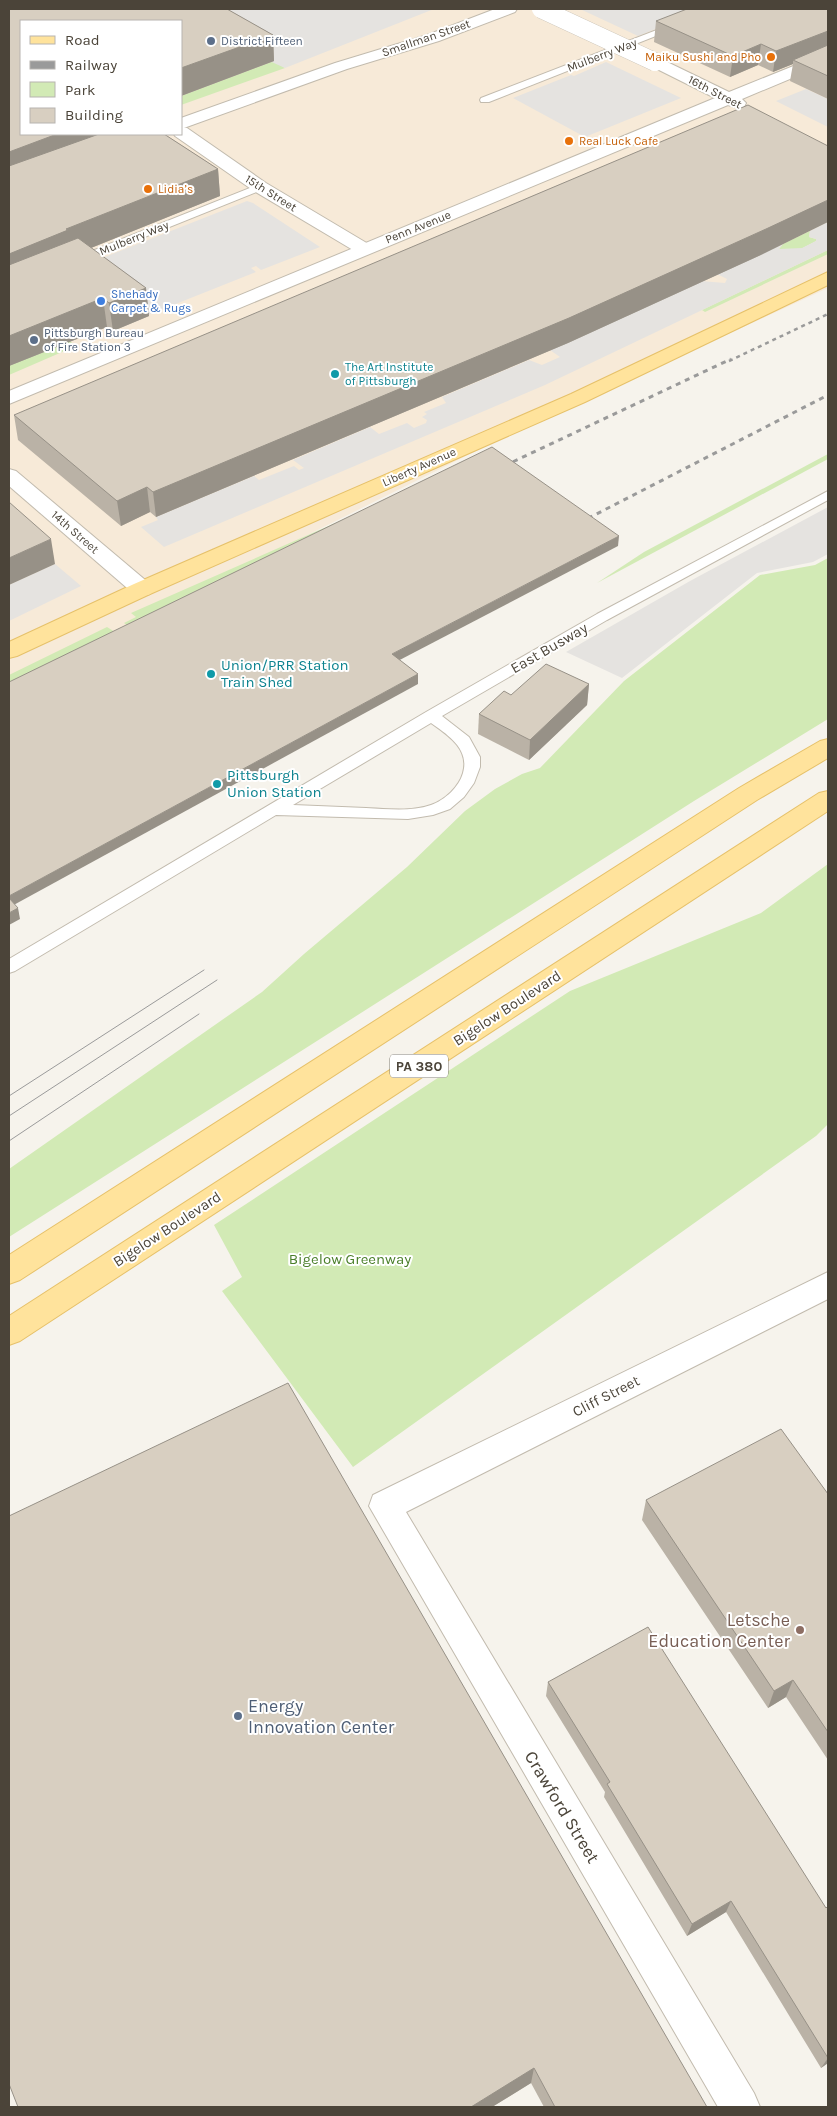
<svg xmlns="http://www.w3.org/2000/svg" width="837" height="2116" font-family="Karla,sans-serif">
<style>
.commercial{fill:#f7ead8;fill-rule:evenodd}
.green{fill:#d2eab5}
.parking{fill:#e5e3e0}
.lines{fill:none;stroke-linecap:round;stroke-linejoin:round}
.service-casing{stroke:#c2bbae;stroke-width:2}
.minor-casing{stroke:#c2bbae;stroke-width:2}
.tertiary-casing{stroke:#c2bbae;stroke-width:2}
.primary-casing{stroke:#e6c16a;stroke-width:2}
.service{fill:#fff;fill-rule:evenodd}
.minor{fill:#fff;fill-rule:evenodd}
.tertiary{fill:#fff;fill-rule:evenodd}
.primary{fill:#ffe39c;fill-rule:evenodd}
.tram{stroke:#9a9a9a;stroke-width:1}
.rail-far1{stroke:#9a9a9a;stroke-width:2.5;stroke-dasharray:4 4;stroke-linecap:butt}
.rail{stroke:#9a9a9a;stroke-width:3;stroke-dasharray:5 5;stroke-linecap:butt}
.tertiary-bridge-casing{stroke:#c2bbae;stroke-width:19;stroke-linecap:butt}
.tertiary-bridge{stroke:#fff;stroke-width:18}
.wall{fill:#bab2a6}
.shaded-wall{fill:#979187}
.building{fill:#d8cfc1;stroke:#979187}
.service-dot{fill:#5c6f8a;stroke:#fff;stroke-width:2}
.food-dot{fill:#e8710a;stroke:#fff;stroke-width:2}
.shop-dot{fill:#3f7fe0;stroke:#fff;stroke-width:2}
.culture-dot{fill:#0f9aa8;stroke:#fff;stroke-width:2}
.education-dot{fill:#8d6e63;stroke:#fff;stroke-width:2}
.labels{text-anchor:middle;stroke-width:4;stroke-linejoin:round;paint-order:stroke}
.far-street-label{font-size:12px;fill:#4b4439;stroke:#fff}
.far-service-label{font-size:12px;fill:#4e5e75;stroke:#fff;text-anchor:start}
.far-food-label{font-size:12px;fill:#c56008;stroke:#fff;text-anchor:start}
.far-shop-label{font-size:12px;fill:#366cbe;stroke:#fff;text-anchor:start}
.far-culture-label{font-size:12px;fill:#0d838f;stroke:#fff;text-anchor:start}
.shield{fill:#fff;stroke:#817c74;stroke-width:1}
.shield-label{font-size:14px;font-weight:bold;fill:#4b4439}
.street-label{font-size:15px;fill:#4b4439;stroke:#fff}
.culture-label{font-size:15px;fill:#0d838f;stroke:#fff;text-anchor:start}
.park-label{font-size:15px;fill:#4a7f2a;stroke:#fff}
.near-education-label{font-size:18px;fill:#785e54;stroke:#fff;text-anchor:end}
.near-service-label{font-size:18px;fill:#4e5e75;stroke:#fff;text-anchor:start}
.near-street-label{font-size:18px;fill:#4b4439;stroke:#fff}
</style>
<rect width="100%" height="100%" fill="#f6f3ec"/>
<path class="commercial" d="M9,9h819v279l-336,155 -483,241zM21,21h160v113h-160z"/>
<g class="green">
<path d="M274,61l11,7 -104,37v-9z"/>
<path d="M810,231l-1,6 7,2v2l-15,8h-22l4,-5z"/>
<path d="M828,250v4l-123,58 -3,-2z"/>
<path d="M58,332l18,14 -67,29v-9z"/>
<path d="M828,454v5l-231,124 47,-31z"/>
<path d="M410,490l-401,204v-19l98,-48 8,5 13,-6 -4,-3 12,-6 -5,-4z"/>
<path d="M828,558v161l-134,82 -685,436v-68l253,-177 42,-38 103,-87 58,-56 30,-22 27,-15 18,-6 84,-87 136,-106 55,-10z"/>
<path d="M828,864v260l-12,12 -463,331 -131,-176 20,-14 -28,-52 356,-234 191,-78z"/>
</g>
<g class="parking">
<path d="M40,9h394l-149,59 -104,-47z"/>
<path d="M580,9h126l-68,27z"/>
<path d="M606,62l75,36 -96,39 -72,-39 58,-23 3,1z"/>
<path d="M806,89l22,10v28l-52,-26z"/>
<path d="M247,201l6,2 67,44 -59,23 -5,-4 -5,2 5,4 -108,43 -66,-49z"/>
<path d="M828,222v28l-283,135 -381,162 -23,-20 17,-7 -2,-3 98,-41 5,4 35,-14 5,4 5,-2 -11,-8 77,-33 9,7 28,-11 7,5 12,-5 1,-3 -5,-3 5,-3 -3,-2 22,-9 -4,-6 87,-37 13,5 18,-8 -10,-7 151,-69 24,2 2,-4 -10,-5 66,-30 -4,5 23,-1 14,-7v-2l-7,-2 1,-6z"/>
<path d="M828,507v47l-15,8 -56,11 -135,105 -56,-26 124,-71z"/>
<path d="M55,564l26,22 -72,35v-36z"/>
</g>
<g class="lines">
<defs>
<g id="service">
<path d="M711,9h13l-235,93h-8l-1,-2 1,-2z"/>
<path d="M260,184l6,3 -2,2 -184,74h-8l-2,-2 2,-2z"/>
<path d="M828,491v9l-221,120 -165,96 27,21 11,20v10l-6,16 -10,14 -14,12 -17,6 -25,4 -132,-4 -261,156 -6,2v-14l417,-247 171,-98zM431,723c17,12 39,26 32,50 -4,14 -18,27 -32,32 -20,7 -44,4 -65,3 -24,-1 -48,-2 -73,-3z"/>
</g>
<g id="minor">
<path d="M181,127l6,1 79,55 104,62 3,4 -3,4 -6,1 -6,-1 -104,-62 -79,-55 -1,-2h7z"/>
<path d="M9,469l7,2 134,113 3,5 -3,5 -8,2 -8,-2 -125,-108z"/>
<path d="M828,1272v27l-422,213 348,581 6,14h-42l-349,-601 4,-11z"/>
</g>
<g id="tertiary">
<path d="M495,9h22l-2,3 -76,29 -92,28 -166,60v-11l154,-55 92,-28z"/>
<path d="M828,52v11l-86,36 4,4 -2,4 -6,1 -10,-3 -719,299v-13l706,-293 -66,-33 -2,-3 2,-3h12l68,33z"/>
</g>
<g id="primary">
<path d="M828,272v13l-243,117 -435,192 -133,62 -8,2v-16l125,-58 437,-190z"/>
<path d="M828,739v19l-71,42 -737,480 -11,4v-29l730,-467 81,-47z"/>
<path d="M828,791v20l-808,530 -11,4v-29l810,-523z"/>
</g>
</defs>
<use href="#service" class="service-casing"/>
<use href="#minor" class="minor-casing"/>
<use href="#tertiary" class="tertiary-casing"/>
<use href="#primary" class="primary-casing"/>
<use href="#service" class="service"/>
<use href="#minor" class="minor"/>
<use href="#tertiary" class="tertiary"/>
<use href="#primary" class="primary"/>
<g class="tram">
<path d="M9,1096l195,-126"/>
<path d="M9,1116l208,-136"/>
<path d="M9,1141l190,-127"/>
</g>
<path class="rail-far1" d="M729,361l99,-47"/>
<g class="rail">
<path d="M504,466l227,-107"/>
<path d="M579,523l249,-128"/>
</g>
<defs>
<path id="tertiary-bridge" d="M541,9l114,53"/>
</defs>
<use href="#tertiary-bridge" class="tertiary-bridge-casing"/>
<use href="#tertiary-bridge" class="tertiary-bridge"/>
</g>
<g class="wall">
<path d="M9,9h218l46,26 1,26 -93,35v-75h-160v113h143l54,35 2,27 -129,52 55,40 3,28 -36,15 -6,-4 -98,39z"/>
<path d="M828,9v90l-38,-18 3,-17 -20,8 -15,-7 -28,12 -76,-35 2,-21z"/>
<path d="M763,254l-195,89 -412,174 -6,-5 -29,14 -103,-86 -4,-25z"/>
<path d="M589,684l-2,21 -58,55 -51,-26 1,-20 32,-19z"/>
<path d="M828,1494v266l-42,-63 -18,11 -126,-188 4,-20z"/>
<path d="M9,1516l698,591h-163l-13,-24 -39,24h-474z"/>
<path d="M548,1682l278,226 2,155 -7,5 -95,-156 -39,24 -83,-139 1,-5 -59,-96z"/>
</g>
<g class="shaded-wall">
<path d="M828,31v20l-35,9v4l-20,8 3,-21z"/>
<path d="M273,35l1,26 -93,35v-28z"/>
<path d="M761,44l-3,21 -28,12 3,-21z"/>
<path d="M57,134h71l-119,46v-28z"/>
<path d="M218,169l2,27 -149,60 -62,28v-30l57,-25z"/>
<path d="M828,200v22l-65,32 -195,89 -412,174 -3,-25z"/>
<path d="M146,288l3,28 -36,15 -4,-28z"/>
<path d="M103,298l4,29 -98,39v-30z"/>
<path d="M147,487l3,25 -29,14 -4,-25z"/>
<path d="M619,536l-1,10 -226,118v-10z"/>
<path d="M51,539l4,25 -46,21v-27z"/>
<path d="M418,674v10l-408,223 -1,-6v-5z"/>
<path d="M589,684l-2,21 -58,55 1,-20z"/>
<path d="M18,908l2,11 -11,6v-12z"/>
<path d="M793,1680l-7,17 -18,11 6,-17z"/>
<path d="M731,1901l-5,11 -39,24 5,-12z"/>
<path d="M828,2058v5l-7,5z"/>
<path d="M534,2068l-3,15 -39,24h-21z"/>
</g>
<g class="building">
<path d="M9,9h218l46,26 -92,33v-47h-160v113h36l-48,18z"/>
<path d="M687,9h141v22l-52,20 -15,-7 -28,12 -77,-35z"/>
<path d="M828,45v31l-35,-16z"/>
<path d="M748,105l80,41v54l-62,29 -197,89 -416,174 -6,-5 -30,14 -103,-86z"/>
<path d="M99,134h65l54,35 -152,60 2,1 -59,24v-88z"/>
<path d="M78,238l68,50 -37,15 -6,-5 -94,38v-71z"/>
<path d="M492,447l127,89 -227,118 26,20 -409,222v-214z"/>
<path d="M9,502l42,37 -42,19z"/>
<path d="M546,664l43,20 -59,56 -51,-26 25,-23 7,4z"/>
<path d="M9,898l9,10 -9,5z"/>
<path d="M288,1383l419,724h-152l-21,-39 -63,39h-453l-9,-23v-568z"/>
<path d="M781,1429l47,65v238l-35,-52 -19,11 -128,-191z"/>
<path d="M648,1627l178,281 2,-2v152l-97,-157 -39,23 -85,-140 3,-2 -62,-100z"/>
</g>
<g class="service-dot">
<circle cx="211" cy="41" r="5"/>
<circle cx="34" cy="340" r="5"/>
<circle cx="238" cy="1716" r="5"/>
</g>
<g class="food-dot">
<circle cx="771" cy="57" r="5"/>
<circle cx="569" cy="141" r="5"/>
<circle cx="148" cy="189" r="5"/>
</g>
<circle class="shop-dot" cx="101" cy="301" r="5"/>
<g class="culture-dot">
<circle cx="335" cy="374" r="5"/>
<circle cx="211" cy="674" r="5"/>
<circle cx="217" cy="784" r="5"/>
</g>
<circle class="education-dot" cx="800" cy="1630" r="5"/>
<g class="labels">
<g class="far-street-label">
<text transform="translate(426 38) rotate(-19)" y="4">Smallman Street</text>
<text transform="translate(602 55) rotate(-21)" y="4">Mulberry Way</text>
<text transform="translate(715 92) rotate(27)" y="4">16th Street</text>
<text transform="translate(271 193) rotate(32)" y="4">15th Street</text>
<text transform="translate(418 227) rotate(-22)" y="4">Penn Avenue</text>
<text transform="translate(134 238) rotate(-22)" y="4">Mulberry Way</text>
<text transform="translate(419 467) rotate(-24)" y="4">Liberty Avenue</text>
<text transform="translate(75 532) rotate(41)" y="4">14th Street</text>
</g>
<g class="far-service-label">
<text x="221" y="45">District Fifteen</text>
<text x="44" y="337">Pittsburgh Bureau<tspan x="44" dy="14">of Fire Station 3</tspan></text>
</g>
<g class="far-food-label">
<text x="761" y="61" text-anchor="end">Maiku Sushi and Pho</text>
<text x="579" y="145">Real Luck Cafe</text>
<text x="158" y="193">Lidia’s</text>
</g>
<g class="far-shop-label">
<text x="111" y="298">Shehady<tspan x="111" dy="14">Carpet &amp; Rugs</tspan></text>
</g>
<g class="far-culture-label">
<text x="345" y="371">The Art Institute<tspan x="345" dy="14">of Pittsburgh</tspan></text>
</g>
<rect class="shield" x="390" y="1054.5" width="58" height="23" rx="4"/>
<g class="shield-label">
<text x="419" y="1071">PA 380</text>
</g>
<g class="street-label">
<text transform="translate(549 648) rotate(-30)" y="5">East Busway</text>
<text transform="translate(507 1008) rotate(-33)" y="5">Bigelow Boulevard</text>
<text transform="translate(167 1229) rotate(-33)" y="5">Bigelow Boulevard</text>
<text transform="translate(606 1396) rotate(-27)" y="5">Cliff Street</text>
</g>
<g class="culture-label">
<text x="221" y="670">Union/PRR Station<tspan x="221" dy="17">Train Shed</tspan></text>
<text x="227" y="780">Pittsburgh<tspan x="227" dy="17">Union Station</tspan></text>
</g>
<g class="park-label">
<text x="350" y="1264">Bigelow Greenway</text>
</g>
<g class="near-education-label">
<text x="790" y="1626">Letsche<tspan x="790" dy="21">Education Center</tspan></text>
</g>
<g class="near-service-label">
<text x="248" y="1712">Energy<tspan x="248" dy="21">Innovation Center</tspan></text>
</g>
<g class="near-street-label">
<text transform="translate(562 1807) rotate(59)" y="6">Crawford Street</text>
</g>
</g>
<rect width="837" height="2116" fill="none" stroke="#4b4439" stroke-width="20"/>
<rect x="20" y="20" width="162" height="115" fill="#ffffff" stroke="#b7b4b0"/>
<rect x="30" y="36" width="25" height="8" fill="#ffe39c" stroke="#b7b4b0"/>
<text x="65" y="45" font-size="15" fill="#4b4439">Road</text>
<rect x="30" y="61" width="25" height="8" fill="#9a9a9a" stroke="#b7b4b0"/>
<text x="65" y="70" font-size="15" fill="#4b4439">Railway</text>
<rect x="30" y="82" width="25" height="15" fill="#d2eab5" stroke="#b7b4b0"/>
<text x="65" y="95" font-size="15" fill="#4b4439">Park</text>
<rect x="30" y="108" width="25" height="15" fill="#d8cfc1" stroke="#b7b4b0"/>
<text x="65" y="120" font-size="15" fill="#4b4439">Building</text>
</svg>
